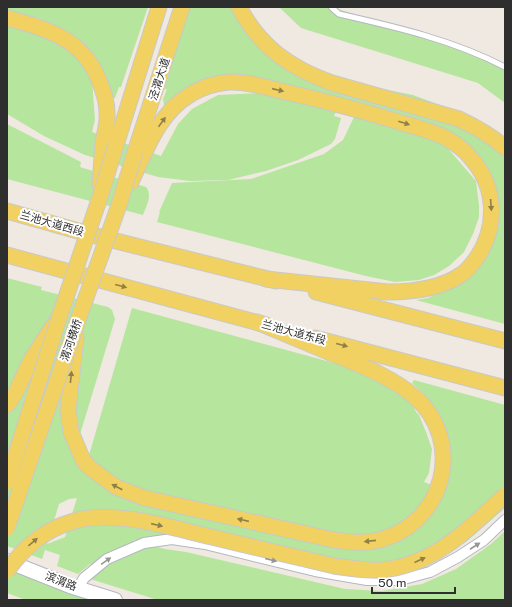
<svg xmlns="http://www.w3.org/2000/svg" width="512" height="607" font-family="'Public Sans','Noto Sans SC',sans-serif">
<style>
.green{fill:#b6e59e;fill-rule:evenodd}
.lines{fill:none;stroke-linecap:round;stroke-linejoin:round}
.lane-casing{stroke:#b4b7c1;stroke-width:7}
.street-casing{stroke:#b4b7c1;stroke-width:12}
.secondary-casing{stroke:#b4b7c1;stroke-width:16}
.primary-casing{stroke:#c9c9c9;stroke-width:17}
.lane{stroke:#fff;stroke-width:5}
.street{stroke:#fff;stroke-width:10}
.secondary{stroke:#fff;stroke-width:14}
.primary{stroke:#f2d163;stroke-width:15}
.primary-bridge-casing{stroke:#c9c9c9;stroke-width:17;stroke-linecap:butt}
.primary-bridge{stroke:#f2d163;stroke-width:15}
.oneway{fill:#908048}
.oneway2{fill:#969696}
.labels{text-anchor:middle;stroke-width:4;stroke-linejoin:round;paint-order:stroke}
.street-label{font-size:11px;fill:#2e2e2e;stroke:#fff}
</style>
<rect width="100%" height="100%" fill="#efe9e1"/>
<g class="green">
<path d="M7,7h141l-27,80h-2l-4,11h-3l-25,-49 -18,-16 -28,-14 -34,-9z"/>
<path d="M189,7h49l26,41 80,33 69,14 51,19 41,35v175l-89,-24 12,-2 9,-4 -25,-8 29,-4 26,-15 26,-35 3,-42 -32,-48 -212,-63 -85,27 -3,-1 -1,-6 4,-10 -3,1z"/>
<path d="M279,7h53l155,52 18,11v33l-27,-20 -177,-55z"/>
<path d="M7,18l68,32 17,28 3,42 -3,12 69,24 17,-32 14,-15 26,-14 46,-2 72,18 -2,5 7,2 -6,21 -4,5 -33,16 -32,11 -38,9 -38,1 -32,-4 -73,-22 -41,-19 -37,-22z"/>
<path d="M356,113l88,31 32,37 3,25v11l-6,17 -9,18 -15,14 -15,9 -15,5 -24,2 -29,-6 -209,-54 3,-10h-1l13,-29 79,-4 73,-25 19,-14z"/>
<path d="M7,124l74,38 -1,5 66,20c7,8 0,20 -3,28l-136,-36z"/>
<path d="M7,278l35,9 -1,3 67,17 4,3 3,9 -37,122 9,21 45,-154 239,65 39,25 6,14 3,3 7,17 6,17 -3,24 -5,9 19,7 -8,-76 -11,-19 -12,-11 2,-3 91,25v103l-39,34 -38,21 -25,7 -231,-34h-17l-22,5 32,8 21,3 159,37 37,2 40,-7 34,-15 35,-25 14,-13v69h-347l-68,-21 13,-11 -13,-4 -12,10 -21,-8 3,-11 -15,-5 -3,9 -35,-13zM77,498l-12,39 -18,7 12,-40 10,-5z"/>
<path d="M14,568l102,32h-90l-19,-7v-13z"/>
</g>
<g class="lines">
<defs>
<path id="lane" d="M331,7l8,7c57,13 114,26 166,53"/>
<path id="street" d="M78,588l6,-10 23,-19 37,-16 28,-4 33,5 110,27 52,9h33l30,-8 28,-15 26,-17 21,-20"/>
<path id="secondary" d="M7,561l63,25 45,14"/>
<g id="primary">
<path d="M239,7c21,40 51,61 93,76l127,36c17,8 32,16 46,29"/>
<path d="M7,18c40,11 75,20 92,62 4,10 8,21 8,32 1,10 -2,20 -4,30 -1,14 -2,29 -3,43"/>
<path d="M116,145l43,-138"/>
<path d="M135,152l47,-145"/>
<path d="M131,182c15,-32 28,-70 60,-88 10,-6 25,-11 38,-12 19,-1 39,6 57,10 39,9 78,19 116,31 15,4 30,8 44,15 9,5 18,11 24,19 26,28 28,68 8,99 -4,6 -10,14 -16,18 -21,15 -49,18 -74,18l-122,-13"/>
<path d="M7,211l89,25 180,45"/>
<path d="M7,255l259,70"/>
<path d="M316,292l189,49"/>
<path d="M76,337l-8,73 3,22 12,28 6,7 27,20 29,11 189,42c15,2 30,4 45,0 65,-16 87,-98 36,-143 -22,-19 -50,-30 -77,-41 -27,-11 -54,-23 -81,-34"/>
<path d="M315,338l190,50"/>
<path d="M7,405l8,-11 16,-34 24,-37"/>
</g>
</defs>
<use href="#lane" class="lane-casing"/>
<use href="#street" class="street-casing"/>
<use href="#secondary" class="secondary-casing"/>
<use href="#primary" class="primary-casing"/>
<use href="#lane" class="lane"/>
<use href="#street" class="street"/>
<use href="#secondary" class="secondary"/>
<use href="#primary" class="primary"/>
<defs>
<g id="primary-bridge">
<path d="M7,482l53,-167 39,-115 17,-55"/>
<path d="M7,528l71,-208 41,-115 16,-53"/>
<path d="M7,571c18,-25 37,-41 67,-50 40,-12 98,7 138,16 40,10 81,19 122,29 15,2 32,5 48,4 52,-5 87,-41 123,-75"/>
</g>
</defs>
<use href="#primary-bridge" class="primary-bridge-casing"/>
<use href="#primary-bridge" class="primary-bridge"/>
</g>
<defs><path id="oneway-solid" d="M-6-.8H1V-3.2L6.5 0L1 3.2V.8H-6Z"/></defs>
<g class="oneway">
<use href="#oneway-solid" transform="translate(278 90) rotate(13)"/>
<use href="#oneway-solid" transform="translate(162 122) rotate(-54)"/>
<use href="#oneway-solid" transform="translate(404 123) rotate(17)"/>
<use href="#oneway-solid" transform="translate(491 205) rotate(86)"/>
<use href="#oneway-solid" transform="translate(121 286) rotate(15)"/>
<use href="#oneway-solid" transform="translate(342 345) rotate(15)"/>
<use href="#oneway-solid" transform="translate(71 377) rotate(-84)"/>
<use href="#oneway-solid" transform="translate(117 487) rotate(-152)"/>
<use href="#oneway-solid" transform="translate(243 520) rotate(-167)"/>
<use href="#oneway-solid" transform="translate(157 525) rotate(13)"/>
<use href="#oneway-solid" transform="translate(370 541) rotate(174)"/>
<use href="#oneway-solid" transform="translate(33 542) rotate(-40)"/>
<use href="#oneway-solid" transform="translate(420 560) rotate(-24)"/>
</g>
<g class="oneway2">
<use href="#oneway-solid" transform="translate(475 546) rotate(-33)"/>
<use href="#oneway-solid" transform="translate(271 560) rotate(14)"/>
<use href="#oneway-solid" transform="translate(106 561) rotate(-35)"/>
</g>
<g class="labels">
<g class="street-label">
<text transform="translate(159 79) rotate(-72)" y="4">泾渭大道</text>
<text transform="translate(52 223) rotate(16)" y="4">兰池大道西段</text>
<text transform="translate(294 332) rotate(15)" y="4">兰池大道东段</text>
<text transform="translate(71 340) rotate(-71)" y="4">渭河横桥</text>
<text transform="translate(61 581) rotate(21)" y="4">滨渭路</text>
</g>
</g>
<rect width="512" height="607" fill="none" stroke="#2e2e2e" stroke-width="16"/>
<path d="M372 587v6h83v-6" fill="none" stroke="#2e2e2e" stroke-width="2"/>
<text x="378" y="587" font-size="12" fill="#2e2e2e" stroke="#ffffff" stroke-width="3" paint-order="stroke">50 m</text>
</svg>
